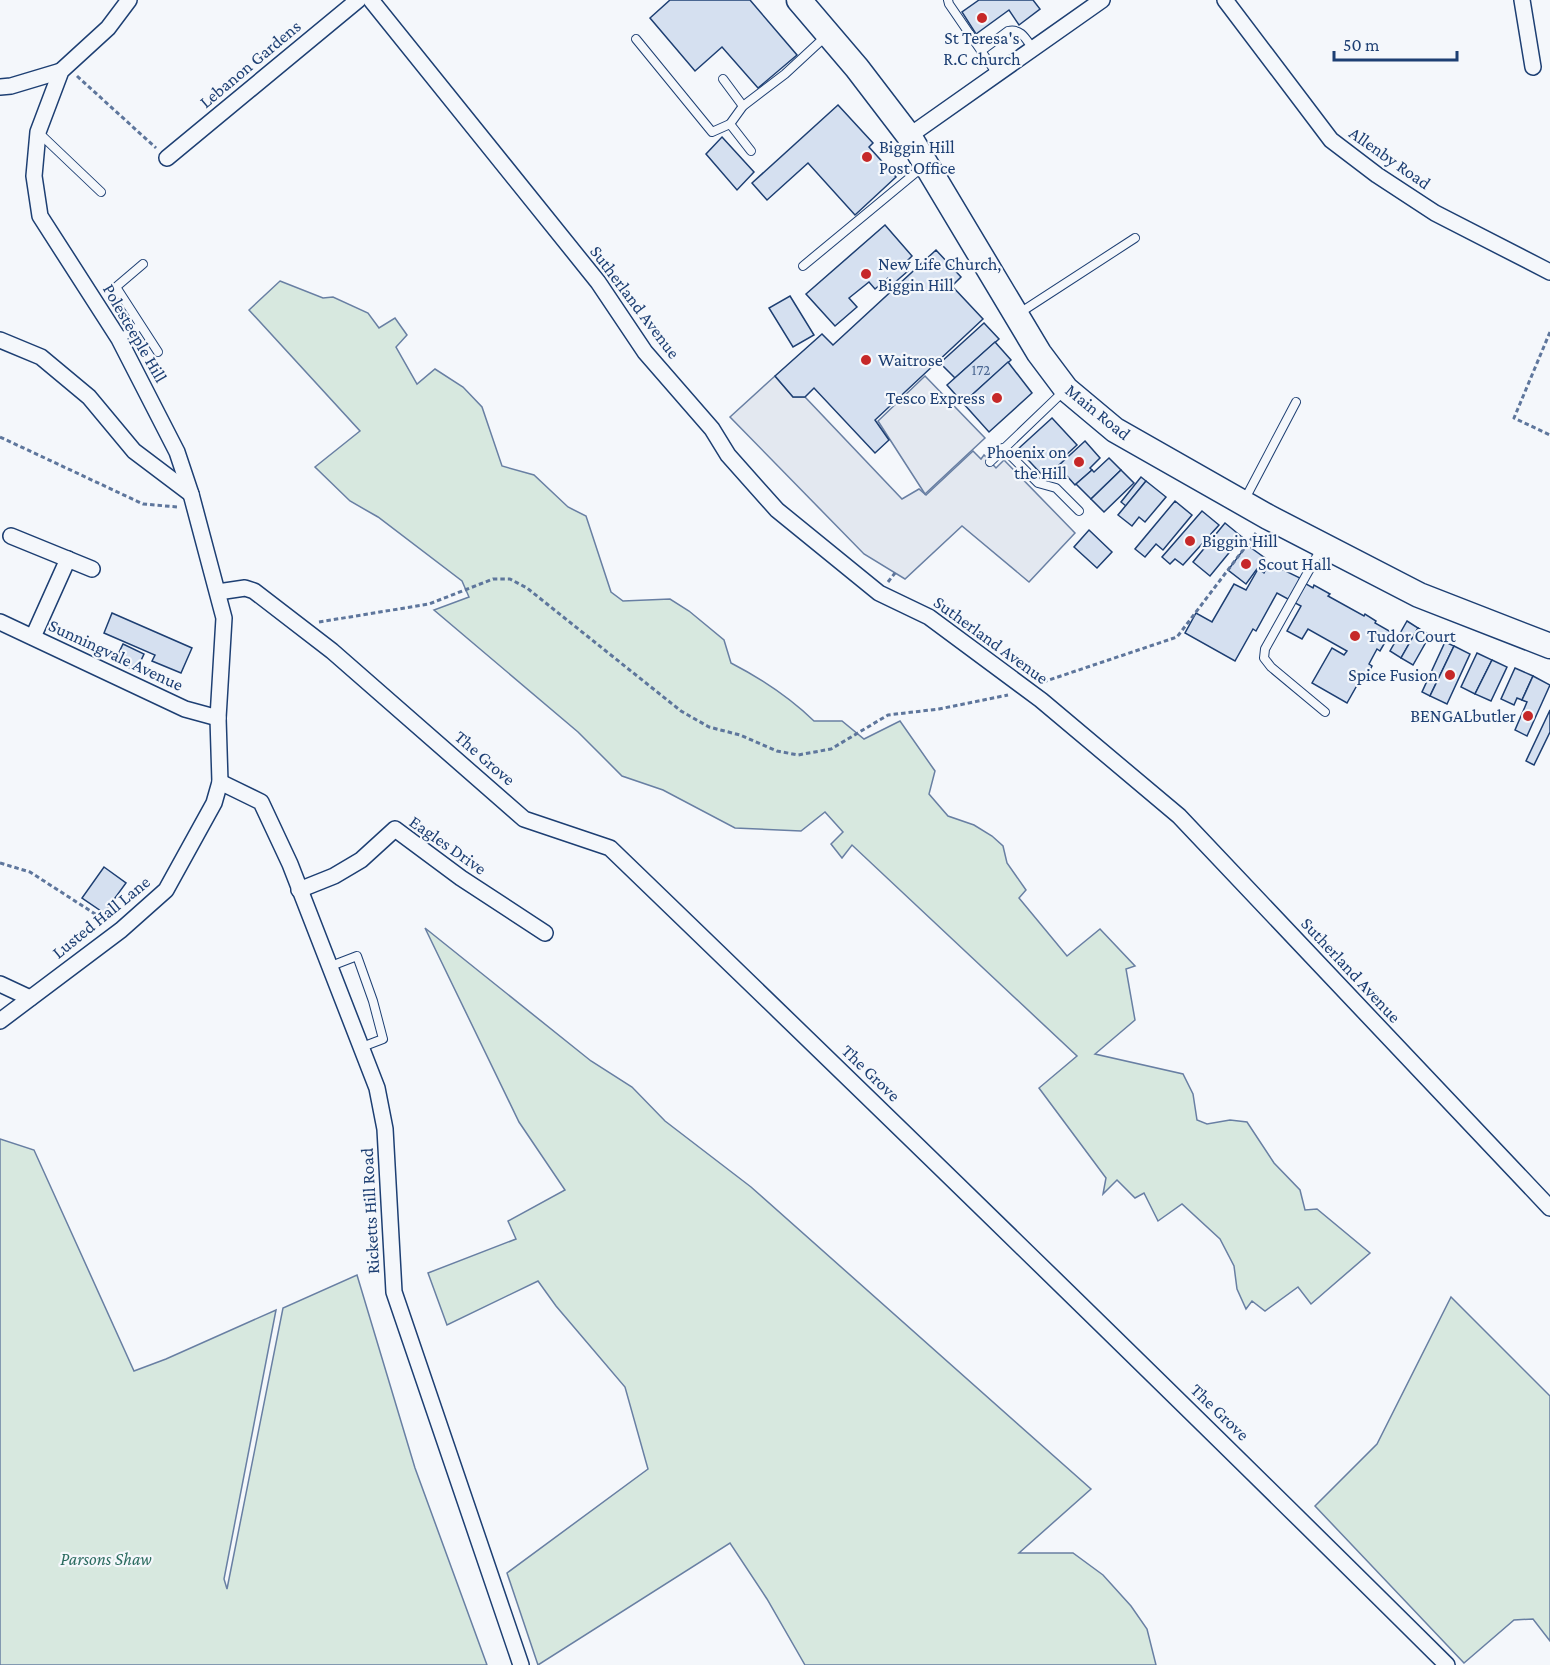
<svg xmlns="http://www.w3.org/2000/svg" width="1550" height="1665" font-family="'Crimson Pro',serif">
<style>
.green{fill:#d7e8df;stroke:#687fa3;stroke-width:1.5}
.parking{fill:#e3e8f0;stroke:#687fa3;stroke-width:1.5}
.building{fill:#d5e0f0;stroke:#1d3f73;stroke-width:1.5}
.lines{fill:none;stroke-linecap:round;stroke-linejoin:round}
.service-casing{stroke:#1d3f73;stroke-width:10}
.minor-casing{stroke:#1d3f73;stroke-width:18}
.primary-casing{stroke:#1d3f73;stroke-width:27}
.path{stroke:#5e769c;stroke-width:3;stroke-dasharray:4.5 3;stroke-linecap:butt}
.service{stroke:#f4f7fb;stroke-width:8}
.minor{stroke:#f4f7fb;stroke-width:15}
.primary{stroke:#f4f7fb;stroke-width:24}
.poi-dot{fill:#c62828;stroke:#f4f7fb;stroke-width:2}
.labels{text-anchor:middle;stroke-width:4.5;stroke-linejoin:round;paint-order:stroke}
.number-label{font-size:15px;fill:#4b6792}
.poi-label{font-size:18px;fill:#1d3f73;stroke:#f4f7fb;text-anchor:start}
.street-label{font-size:18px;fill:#1d3f73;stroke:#f4f7fb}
.park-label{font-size:18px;font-style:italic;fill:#2c6c60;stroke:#f4f7fb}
</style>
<rect width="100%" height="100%" fill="#f4f7fb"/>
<g class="green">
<path d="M280,281l43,17 10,-1 35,16 11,15 16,-10 12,17 -11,12 21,37 18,-15 28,18 19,20 20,59 32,9 34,32 18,9 25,76 12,9 47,-2 19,12 35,29 7,23c31,16 58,34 83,58h28l22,18 36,-18 35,50 -6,23 19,22 26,9 18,11 11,10 4,17 19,27 -7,8 48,58 33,-27 35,37 -9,3 9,51 -40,34 88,20 10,20 4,26 10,4 23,-4 17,2 27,41 26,27 5,20 12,-1 53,44 -59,51 -13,-17 -33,24 -13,-10 -6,8 -9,-20 -3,-23 -14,-27 -38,-35 -24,17 -14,-28 -9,5 -18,-18 -14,14 3,-16 -67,-90 38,-32 -225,-211 -10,13 -11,-14 12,-12 -18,-20 -24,19 -66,-3 -72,-38 -41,-14 -44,-44 -144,-122 35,-13 -7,-16 -84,-64 -28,-16 -35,-34 45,-36 -111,-121z"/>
<path d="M425,928l166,133 41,26 33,34 86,66 340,302 -72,64h54l30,22 28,31 16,23 9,36h-351l-38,-66 -37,-56 -192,122 -31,-92 141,-104 -23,-82 -69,-81 -18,-25 -91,44 -19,-52 88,-34 -8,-18 57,-31 -46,-68z"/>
<path d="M0,1139l34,11 100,221 32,-12 110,-49 -52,269 3,10 56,-281 74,-33 58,193 72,197h-487z"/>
<path d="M1451,1297l99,99v245l-17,-22 -19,1 -50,43 -149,-157 62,-62z"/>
</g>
<g class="parking">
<path d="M775,376l18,21h12l97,102 17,-10 7,6 47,-44 8,8 3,-4 12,13 8,-8 71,73 -46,49 -67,-56 -57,53 -41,-25 -134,-137z"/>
<path d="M925,376l60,62 -60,56 -47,-73z"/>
</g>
<g class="building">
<path d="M670,0h80l47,55 -39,33 -36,-41 -27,24 -45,-53z"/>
<path d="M979,0h54l7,9 -21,16 -10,-15 -33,24 -14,-22z"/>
<path d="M838,105l35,38 -4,4 27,30 -41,38 -47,-52 -41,37 -15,-17z"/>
<path d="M722,137l32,35 -17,18 -31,-36z"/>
<path d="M885,225l27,31 -9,9 5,6 -15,13 -5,-6 -13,11 -6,-7 -20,16 8,9 -22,19 -29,-32z"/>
<path d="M936,250l25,27 -9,9 31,33 -108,101 14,20 -14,13 -61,-65 -9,9h-12l-18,-21 47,-42 11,11z"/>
<path d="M790,296l24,39 -21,12 -24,-39z"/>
<path d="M984,323l15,16 -44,39 -15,-15z"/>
<path d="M995,342l16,18 -48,43 -16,-18z"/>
<path d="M1008,362l24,31 -43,39 -26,-29z"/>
<path d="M1052,418l25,27 -12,11 2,2 -22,20 -27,-29z"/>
<path d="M1085,441l15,17 -10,10 2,2 -17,15 -17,-19z"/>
<path d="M1109,458l12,12 -30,29 -15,-15 16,-14 2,2z"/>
<path d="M1121,470l13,13 -30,29 -13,-13z"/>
<path d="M1141,477l5,4 -20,25 -5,-4z"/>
<path d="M1146,481l20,16 -21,25 -6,-5 -7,9 -14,-11z"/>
<path d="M1175,501l17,14 -29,35 -7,-6 -11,13 -10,-8z"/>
<path d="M1202,511l17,14 -36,40 -8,-6 -5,5 -8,-7z"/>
<path d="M1225,523l17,14 -32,39 -17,-14z"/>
<path d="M1089,530l23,22 -15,16 -23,-21z"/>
<path d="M1247,545l18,13 -19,26 -18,-14z"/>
<path d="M1269,563l31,15 -1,2 14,8 1,-3 16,9 -2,2 36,20 1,-2 11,7 -1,2 16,9 -11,19 -3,-2 -8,15 3,2 -9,16 -3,-2 -13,23 -35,-20 20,-35 12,7 3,-4 -39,-22 -6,10 -15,-8 14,-25 -24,-13 -21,38 -3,-2 -18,32 -50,-28 11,-20 16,9 22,-38 12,6 12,-21 6,4z"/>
<path d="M112,613l80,35 -11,25 -29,-12 3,-6 -51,-22z"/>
<path d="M1407,621l11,7 -17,30 -11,-7z"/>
<path d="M1418,628l12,7 -17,30 -12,-7z"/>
<path d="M1445,642l9,4 -24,50 -8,-4z"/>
<path d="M123,644l21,10 -8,17 -21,-10z"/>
<path d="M1454,646l16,8 -23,50 -17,-8z"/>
<path d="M1477,653l15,7 -17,34 -14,-7z"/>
<path d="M1492,660l15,7 -16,34 -16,-7z"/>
<path d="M1515,668l18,8 -11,24 -5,-2 -3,7 -13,-6z"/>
<path d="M1533,676l17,9 -23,51 -12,-6 12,-28 -5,-2z"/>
<path d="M1550,710v22l-16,33 -8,-4z"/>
<path d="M104,867l22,16 -22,30 -22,-15z"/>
</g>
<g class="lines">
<defs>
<g id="service">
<path d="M948,0l1,4 48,70"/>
<path d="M636,39l76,93 18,-8 13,-18 42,-32 40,-37"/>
<path d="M981,51l27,-20c13,-3 18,8 25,18"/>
<path d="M723,79l20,27"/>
<path d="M730,124l21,27"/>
<path d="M39,133l62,59"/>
<path d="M143,264l-27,23 42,65"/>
<path d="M803,266l122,-101"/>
<path d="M1018,314l117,-76"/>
<path d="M119,339l21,-13"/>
<path d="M1003,448l35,35 18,5 23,23"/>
<path d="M990,462l75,-72"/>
<path d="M1245,499l51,-97"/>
<path d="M1322,547l-57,102 -1,9 7,9 54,45"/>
<path d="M331,966l26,-10 16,45 10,38 -21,8"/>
</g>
<g id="minor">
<path d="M371,0l227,282 47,70 67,77 16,26 49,55 102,83 50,24 112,83 138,116 371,392"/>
<path d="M1225,0l106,140 46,35 58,38 115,59"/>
<path d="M1522,0l11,67"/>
<path d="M0,87l11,-1 50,-15"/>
<path d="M909,136l193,-136"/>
<path d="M167,158l191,-158"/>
<path d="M0,340l41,17 48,40 45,54 57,43"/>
<path d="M11,536l81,33"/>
<path d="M218,592l27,-4 9,3 78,60 192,168 86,29c281,271 560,542 837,817"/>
<path d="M0,622l185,87 33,9"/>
<path d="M33,637l35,-78"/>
<path d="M220,782l41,20 29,62 87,224 8,41 9,163 127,373"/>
<path d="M299,890l35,-14 27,-16 34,-31 66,49 84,55"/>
<path d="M0,984l30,14"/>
<path d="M0,1021l121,-91 45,-40 48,-87 6,-21 -2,-64 6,-100 -33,-124 -14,-42 -58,-113 -79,-123 -6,-40 4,-44 23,-61 47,-43 21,-28"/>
</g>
<path id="primary" d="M799,0l58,68 52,68 130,217 27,36 49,41 153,87 151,78 131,51"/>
</defs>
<use href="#service" class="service-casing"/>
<use href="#minor" class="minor-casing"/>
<use href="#primary" class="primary-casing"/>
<g class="path">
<path d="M77,76l79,72"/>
<path d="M1550,332l-36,86 36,17"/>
<path d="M0,437l143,67 35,3"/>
<path d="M888,582l7,-9"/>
<path d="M319,622l110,-18 64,-25h17l17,9 154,123 28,16 31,8 37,16 21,4 33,-6 57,-34 51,-6 69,-14"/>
<path d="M1043,682l134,-45 79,-104"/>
<path d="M0,863l30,9 76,49"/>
</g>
<use href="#service" class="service"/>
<use href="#minor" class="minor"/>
<use href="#primary" class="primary"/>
</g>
<g class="poi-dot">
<circle cx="982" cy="18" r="6"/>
<circle cx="867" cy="157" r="6"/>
<circle cx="866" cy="274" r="6"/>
<circle cx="866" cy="360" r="6"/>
<circle cx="997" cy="398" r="6"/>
<circle cx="1079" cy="462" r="6"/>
<circle cx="1190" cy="541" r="6"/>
<circle cx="1246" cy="564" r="6"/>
<circle cx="1355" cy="636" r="6"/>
<circle cx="1450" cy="675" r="6"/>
<circle cx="1528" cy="716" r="6"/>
</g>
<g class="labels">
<g class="number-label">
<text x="981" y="375">172</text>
</g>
<g class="poi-label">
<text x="982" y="44" text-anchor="middle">St Teresa's<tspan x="982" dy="21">R.C church</tspan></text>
<text x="879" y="153">Biggin Hill<tspan x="879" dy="21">Post Office</tspan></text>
<text x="878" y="270">New Life Church,<tspan x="878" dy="21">Biggin Hill</tspan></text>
<text x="878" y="366">Waitrose</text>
<text x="985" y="404" text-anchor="end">Tesco Express</text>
<text x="1067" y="458" text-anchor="end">Phoenix on<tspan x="1067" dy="21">the Hill</tspan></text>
<text x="1202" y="547">Biggin Hill</text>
<text x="1258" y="570">Scout Hall</text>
<text x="1367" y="642">Tudor Court</text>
<text x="1438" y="681" text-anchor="end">Spice Fusion</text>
<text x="1516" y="722" text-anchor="end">BENGALbutler</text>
</g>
<g class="street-label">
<text transform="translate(250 64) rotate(-40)" y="6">Lebanon Gardens</text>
<text transform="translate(1390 158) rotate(35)" y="6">Allenby Road</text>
<text transform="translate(635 302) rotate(53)" y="6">Sutherland Avenue</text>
<text transform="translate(135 333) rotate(60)" y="6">Polesteeple Hill</text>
<text transform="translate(1098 412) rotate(39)" y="6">Main Road</text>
<text transform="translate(991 640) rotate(36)" y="6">Sutherland Avenue</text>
<text transform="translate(116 655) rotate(25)" y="6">Sunningvale Avenue</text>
<text transform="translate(485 758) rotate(41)" y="6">The Grove</text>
<text transform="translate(448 845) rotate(35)" y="6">Eagles Drive</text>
<text transform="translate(101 917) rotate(-39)" y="6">Lusted Hall Lane</text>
<text transform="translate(1351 970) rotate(47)" y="6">Sutherland Avenue</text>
<text transform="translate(871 1073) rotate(44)" y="6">The Grove</text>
<text transform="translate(370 1211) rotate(-93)" y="6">Ricketts Hill Road</text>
<text transform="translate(1220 1412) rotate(44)" y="6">The Grove</text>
</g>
<g class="park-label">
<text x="106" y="1565">Parsons Shaw</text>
</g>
</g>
<path d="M1334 51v9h123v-9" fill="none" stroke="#1d3f73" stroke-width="3"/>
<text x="1343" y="51" font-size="18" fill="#1d3f73" stroke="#f4f7fb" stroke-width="4.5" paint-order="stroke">50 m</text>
</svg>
